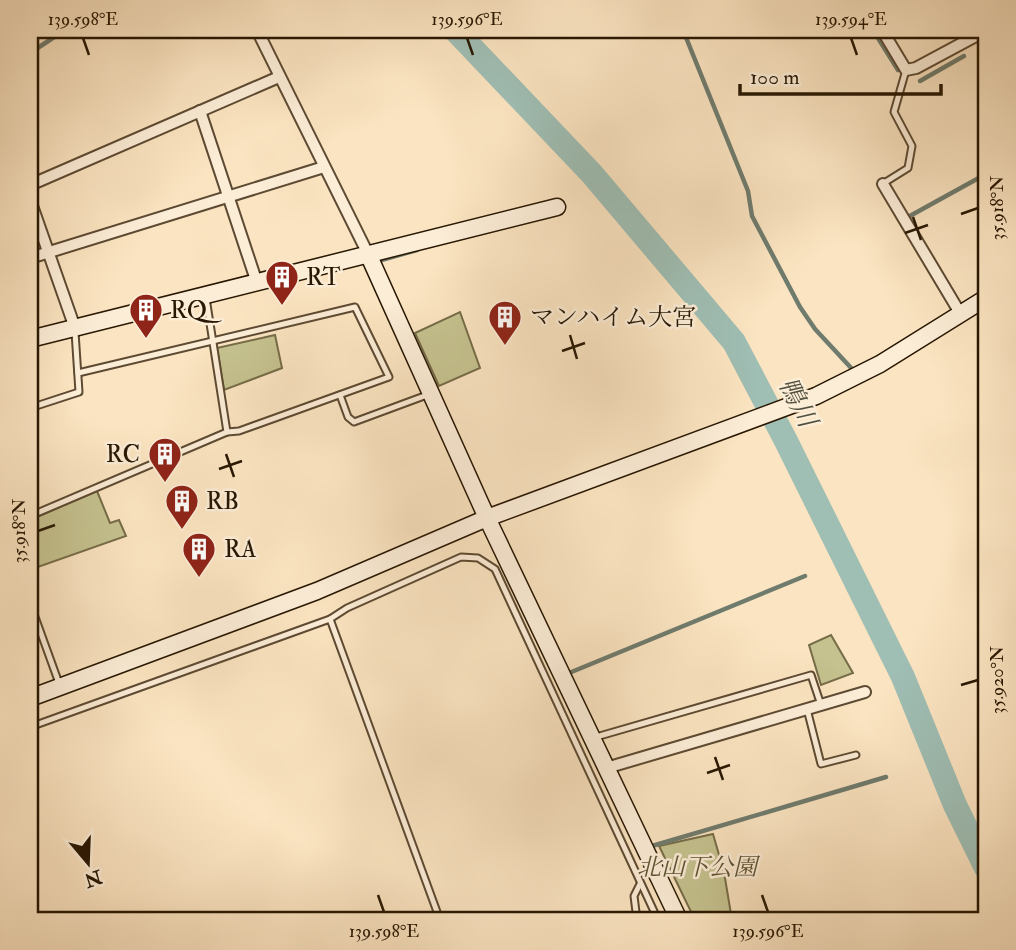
<svg xmlns="http://www.w3.org/2000/svg" width="1016" height="950" font-family="'IM FELL Double Pica','Noto Serif JP',serif">
<style>
.green{fill:#c5c28f;stroke:#766c48;stroke-width:2}
.lines{fill:none;stroke-linecap:round;stroke-linejoin:round}
.stream{stroke:#6f7b6d;stroke-width:4.5}
.river{stroke:#9fbeb4;stroke-width:24}
.lane-casing{stroke:#5d4a32;stroke-width:9}
.street-casing{stroke:#5d4a32;stroke-width:14}
.secondary-casing{stroke:#281702;stroke-width:19}
.highway-casing{stroke:#281702;stroke-width:23}
.lane{stroke:#fcedd7;stroke-width:5}
.street{stroke:#fcedd7;stroke-width:10}
.secondary{stroke:#fcedd7;stroke-width:16}
.highway{stroke:#eec280;stroke-width:19}
.ticks{fill:none;stroke:#281702;stroke-width:2.5}
.labels{text-anchor:middle;stroke-width:5;stroke-linejoin:round;paint-order:stroke}
.poi-label{font-size:24px;fill:#281702;stroke:#fcedd7;text-anchor:start}
.park-label{font-size:24px;font-style:italic;fill:#5f5333;stroke:#fcedd7}
.water-label{font-size:26px;font-style:italic;fill:#525140;stroke:#fcedd7}
.neatline{fill:none;stroke:#281702;stroke-width:2.5}
.ticks-label{font-size:18px;text-anchor:middle;fill:#281702}
</style>
<rect width="100%" height="100%" fill="#fbe4c1"/>
<filter id="stains"><feTurbulence type="fractalNoise" baseFrequency=".00286" numOctaves="4"/><feColorMatrix values="0 0 0 0 .2 0 0 0 0 .09 0 0 0 0 .02 0 0 0 .5 -.17"/></filter>
<radialGradient id="worn" r=".72"><stop offset=".6" stop-color="#630" stop-opacity="0"/><stop offset="1" stop-color="#630" stop-opacity=".3"/></radialGradient>
<g class="green">
<path d="M460,312l20,56 -41,18 -24,-53z"/>
<path d="M275,335l7,33 -58,22 -7,-42z"/>
<path d="M97,491l13,32 9,-3 7,16 -91,32 -5,-14v-34z"/>
<path d="M831,635l22,38 -32,12 -12,-40z"/>
<path d="M713,834l11,38 8,48h-37l-36,-74z"/>
</g>
<g class="lines">
<g class="stream">
<path d="M683,30l65,161 4,25 48,91 15,22 38,41"/>
<path d="M873,30l25,40"/>
<path d="M30,53l35,-23"/>
<path d="M920,81l44,-25"/>
<path d="M908,217l78,-43"/>
<path d="M378,261l39,-11"/>
<path d="M569,673l236,-97"/>
<path d="M652,846l234,-69"/>
</g>
<path class="river" d="M455,30l137,144 142,168 52,99 117,236 52,128 31,63"/>
<defs>
<g id="lane">
<path d="M884,183l24,-15 4,-22 -18,-34 12,-42"/>
<path d="M78,373l277,-66 34,70 -150,54 -12,1"/>
<path d="M340,395l8,22 6,5 73,-27"/>
<path d="M30,408l49,-16 -4,-60"/>
<path d="M30,516l197,-84 -21,-134"/>
<path d="M30,603l30,83"/>
<path d="M330,619l17,-11 114,-51 17,1 17,11 163,351"/>
<path d="M807,709l14,55 35,-9"/>
<path d="M30,727l300,-108 110,301"/>
<path d="M596,737l215,-62 10,30"/>
<path d="M637,920l-3,-24 6,-12"/>
</g>
<g id="street">
<path d="M257,30l112,226"/>
<path d="M882,30l24,40 10,-2 69,-37"/>
<path d="M200,111l57,172"/>
<path d="M883,184l77,129"/>
<path d="M30,185l249,-108"/>
<path d="M30,200l45,128"/>
<path d="M30,258l294,-91"/>
<path d="M606,768l259,-76"/>
</g>
<g id="secondary">
<path d="M369,256l118,262 192,402"/>
<path d="M30,339l527,-132"/>
<path d="M30,698l287,-107 170,-73 329,-122 64,-32 106,-66"/>
</g>
<path id="highway" d="M985,30l1,4"/>
</defs>
<use href="#lane" class="lane-casing"/>
<use href="#street" class="street-casing"/>
<use href="#secondary" class="secondary-casing"/>
<use href="#highway" class="highway-casing"/>
<use href="#lane" class="lane"/>
<use href="#street" class="street"/>
<use href="#secondary" class="secondary"/>
<use href="#highway" class="highway"/>
</g>
<path class="ticks" d="M83,38l6,17M467,38l6,17M851,38l6,17M961,214l17,-6M913,217l8,23M905,233l23,-8M570,335l7,24M562,351l23,-8M226,454l8,23M219,469l23,-8M38,531l17,-6M961,685l17,-5M715,757l8,23M707,773l23,-8M378,895l6,17M762,895l6,17"/>
<defs>
<symbol id="building-pin" viewBox="-11 -11 22 30"><path d="M0 17L-7.5 6A9.5 9.5 0 1 1 7.5 6Z" fill="#8f2418" stroke="#fcedd7"/><path d="M-4-6H4V6H1V3H-1V6H-4ZM-2.5-4.3h1.7v1.8h-1.7ZM.8-4.3h1.7v1.8H.8ZM-2.5-1h1.7V.8h-1.7ZM.8-1h1.7V.8H.8Z" fill="#fff"/></symbol>
</defs>
<g fill-rule="evenodd">
<use href="#building-pin" x="263" y="258" width="38" height="52"/>
<use href="#building-pin" x="127" y="291" width="38" height="52"/>
<use href="#building-pin" x="486" y="298" width="38" height="52"/>
<use href="#building-pin" x="146" y="435" width="38" height="52"/>
<use href="#building-pin" x="163" y="482" width="38" height="52"/>
<use href="#building-pin" x="180" y="530" width="38" height="52"/>
</g>
<g class="labels">
<g class="poi-label">
<text x="306" y="285">RT</text>
<text x="170" y="318">RQ</text>
<text x="530" y="325">マンハイム大宮</text>
<text x="140" y="462" text-anchor="end">RC</text>
<text x="206" y="509">RB</text>
<text x="224" y="557">RA</text>
</g>
<g class="park-label">
<text x="697" y="875">北山下公園</text>
</g>
<g class="water-label">
<text transform="translate(798 402) rotate(63)" y="9">鴨川</text>
</g>
</g>
<rect width="1016" height="950" fill="none" stroke="#fbe4c1" stroke-width="77"/>
<g transform="translate(88 863) rotate(161)" stroke="#fcedd7" stroke-width="5" paint-order="stroke">
<path d="M0-5L12 26L0 18L-12 26Z" fill="#281702"/>
<text y="-10" font-size="19" font-weight="bold" text-anchor="middle" fill="#281702">N</text>
</g>
<path d="M740 84v10h201v-10" fill="none" stroke="#281702" stroke-width="3.5"/>
<text x="750" y="84" font-size="21" fill="#281702" stroke="#fcedd7" stroke-width="5" paint-order="stroke">100 m</text>
<rect x="38" y="38" width="940" height="874" class="neatline"/>
<g class="ticks-label">
<text x="83" y="25">139.598°E</text>
<text x="467" y="25">139.596°E</text>
<text x="851" y="25">139.594°E</text>
<text transform="translate(997 208) rotate(-90)" y="6">35.918°N</text>
<text transform="translate(19 531) rotate(-90)" y="6">35.918°N</text>
<text transform="translate(997 680) rotate(-90)" y="6">35.920°N</text>
<text x="384" y="937">139.598°E</text>
<text x="768" y="937">139.596°E</text>
</g>
<rect width="100%" height="100%" filter="url(#stains)"/>
<rect width="100%" height="100%" fill="url(#worn)"/>
</svg>
